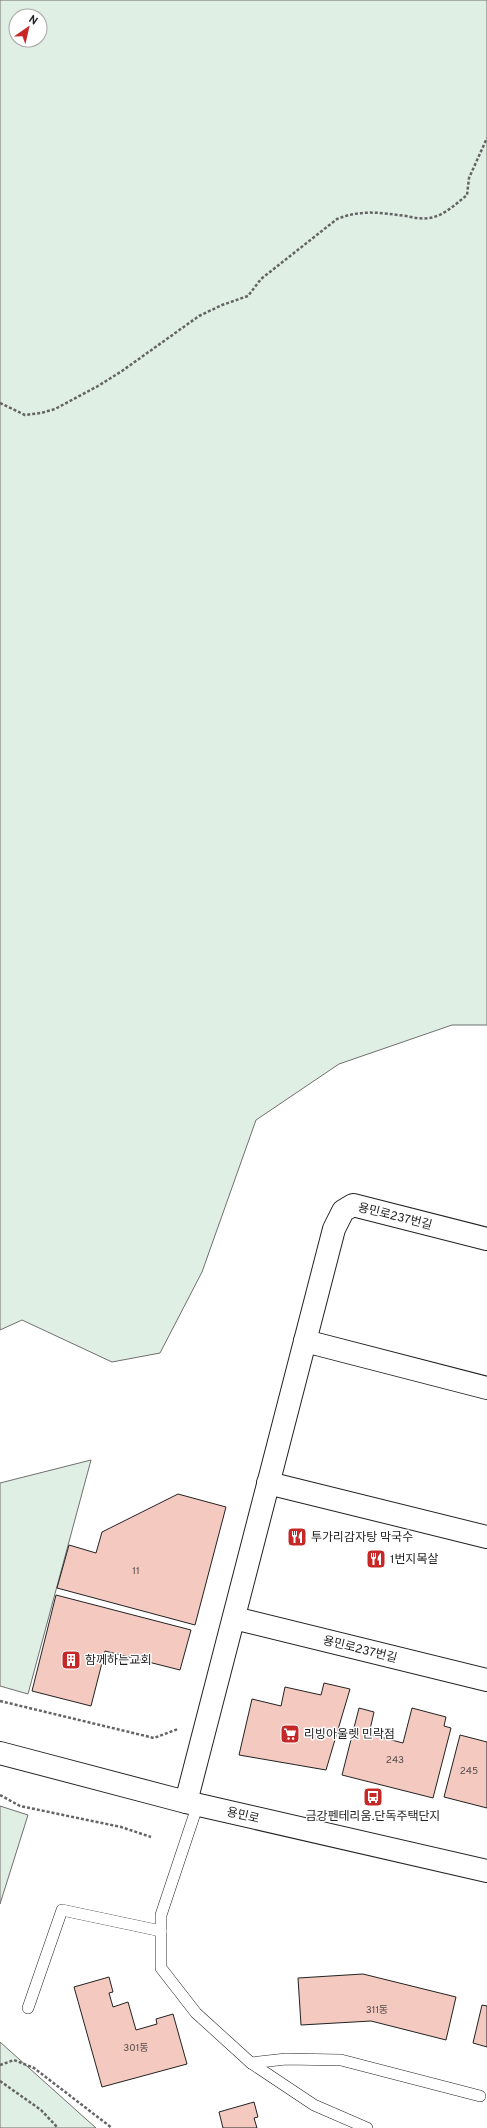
<svg xmlns="http://www.w3.org/2000/svg" width="487" height="2128" font-family="Overpass,'Noto Sans KR',sans-serif">
<style>
.green{fill:#e0efe3;stroke:#6f6f6f;fill-rule:evenodd}
.building{fill:#f3c9c0;stroke:#222}
.lines{fill:none;stroke-linecap:round;stroke-linejoin:round}
.service-casing{stroke:#222;stroke-width:12}
.minor-casing{stroke:#222;stroke-width:24}
.tertiary-casing{stroke:#222;stroke-width:24}
.path{stroke:#646464;stroke-width:2.5;stroke-dasharray:3 2;stroke-linecap:butt}
.service{stroke:#fff;stroke-width:11}
.minor{stroke:#fff;stroke-width:22}
.tertiary{stroke:#fff;stroke-width:22}
.labels{text-anchor:middle;stroke-width:3;stroke-linejoin:round;paint-order:stroke}
.number-label{font-size:10px;fill:#564c4a}
.street-label{font-size:12px;fill:#222;stroke:#fff}
.poi-label{font-size:12px;fill:#222;stroke:#fff;text-anchor:start}
</style>
<rect width="100%" height="100%" fill="#fff"/>
<g class="green">
<path d="M0,0h487v1025h-35l-113,39 -83,56 -54,152 -42,81 -48,9 -90,-42 -22,10zM16,16h24v24h-24z"/>
<path d="M91,1460l-63,234 -28,-8v-203z"/>
<path d="M0,1806l28,9 -28,89z"/>
<path d="M0,2042l96,86h-96z"/>
</g>
<g class="building">
<path d="M178,1494l48,13 -31,118 -138,-37 12,-43 27,8 6,-21z"/>
<path d="M56,1595l135,35 -11,40 -75,-19 -14,55 -59,-15z"/>
<path d="M324,1683l26,6 -24,81 -87,-15 13,-56 29,7 4,-19 36,8z"/>
<path d="M359,1708l15,4 -5,22 34,9 9,-35 34,9 -2,9 7,2 -18,70 -91,-23z"/>
<path d="M460,1735l27,7v66l-43,-11z"/>
<path d="M363,1974l93,23 -10,43 -75,-19 -70,4 -3,-47z"/>
<path d="M109,1977l4,15 -4,1 4,14 15,-5 8,28 21,-6 -1,-5 17,-5 14,50 -85,23 -28,-100z"/>
<path d="M482,2005l5,1v41l-14,-4z"/>
<path d="M254,2102l4,15 -4,1 3,10h-34l-4,-16z"/>
</g>
<g class="lines">
<defs>
<g id="service">
<path d="M198,1804l-37,111v53l35,45 55,50 63,42 53,23"/>
<path d="M28,2008l34,-98 99,21"/>
<path d="M251,2063l35,-4 55,1 139,36"/>
</g>
<g id="minor">
<path d="M305,1341l182,47"/>
<path d="M268,1483l219,54"/>
<path d="M234,1618l253,62"/>
<path d="M186,1802l148,-573 9,-18 10,-6 134,34"/>
</g>
<path id="tertiary" d="M0,1753l186,49 301,69"/>
</defs>
<use href="#service" class="service-casing"/>
<use href="#minor" class="minor-casing"/>
<use href="#tertiary" class="tertiary-casing"/>
<g class="path">
<path d="M0,403l25,12 16,-2 14,-4 43,-23 24,-15 77,-55 23,-11 26,-9 13,-17 76,-60c25,-10 44,-6 69,-3 9,2 19,4 28,1 13,-4 23,-14 33,-22l2,-17 18,-40"/>
<path d="M0,1701l154,37 24,-9"/>
<path d="M0,1795l20,11 101,21 30,10"/>
<path d="M0,2065l14,-5 20,8 78,60"/>
<path d="M0,2081l41,29 17,18"/>
</g>
<use href="#service" class="service"/>
<use href="#minor" class="minor"/>
<use href="#tertiary" class="tertiary"/>
</g>
<defs>
<symbol id="restaurant-square" viewBox="-11 -11 22 22"><rect x="-9" y="-9" width="18" height="18" rx="4" fill="#c62828" stroke="#fff"/><path d="M-5-6h1v4h1v-4h1v4h1v-4h1v5L-1.5 .5V6h-2V.5L-5-1ZM5-6V6H3V1.5H1.5Q1.5-4 5-6Z" fill="#fff"/></symbol>
<symbol id="building-square" viewBox="-11 -11 22 22"><rect x="-9" y="-9" width="18" height="18" rx="4" fill="#c62828" stroke="#fff"/><path d="M-4-6H4V6H1V3H-1V6H-4ZM-2.5-4.3h1.7v1.8h-1.7ZM.8-4.3h1.7v1.8H.8ZM-2.5-1h1.7V.8h-1.7ZM.8-1h1.7V.8H.8Z" fill="#fff"/></symbol>
<symbol id="supermarket-square" viewBox="-11 -11 22 22"><rect x="-9" y="-9" width="18" height="18" rx="4" fill="#c62828" stroke="#fff"/><path d="M-6-5.5h2.5l.6 2H6L4.5 2H-2.5L-4.4-4H-6ZM-1.5 3.2a1.3 1.3 0 1 0 .1 0ZM3 3.2a1.3 1.3 0 1 0 .1 0Z" fill="#fff"/></symbol>
<symbol id="bus-square" viewBox="-11 -11 22 22"><rect x="-9" y="-9" width="18" height="18" rx="4" fill="#c62828" stroke="#fff"/><path d="M-5-6H5V4H4V6H2V4H-2V6H-4V4H-5ZM-3.5-4V0h7V-4ZM-3.5 1.2v1.5H-2V1.2ZM2 1.2v1.5H3.5V1.2Z" fill="#fff"/></symbol>
</defs>
<g fill-rule="evenodd">
<use href="#restaurant-square" x="286" y="1526" width="22" height="22"/>
<use href="#restaurant-square" x="365" y="1548" width="22" height="22"/>
<use href="#building-square" x="60" y="1649" width="22" height="22"/>
<use href="#supermarket-square" x="279" y="1723" width="22" height="22"/>
<use href="#bus-square" x="362" y="1786" width="22" height="22"/>
</g>
<g class="labels">
<g class="number-label">
<text x="136" y="1574">11</text>
<text x="395" y="1763">243</text>
<text x="469" y="1774">245</text>
<text x="377" y="2013">311동</text>
<text x="136" y="2051">301동</text>
</g>
<g class="street-label">
<text transform="translate(395 1216) rotate(14)" y="4">용민로237번길</text>
<text transform="translate(360 1649) rotate(14)" y="4">용민로237번길</text>
<text transform="translate(243 1815) rotate(13)" y="4">용민로</text>
</g>
<g class="poi-label">
<text x="311" y="1541">투가리감자탕 막국수</text>
<text x="390" y="1563">1번지목살</text>
<text x="85" y="1664">함께하는교회</text>
<text x="304" y="1738">리빙아울렛 민락점</text>
<text x="373" y="1820" text-anchor="middle">금강펜테리움.단독주택단지</text>
</g>
</g>
<g transform="translate(28 28) rotate(34)"><circle r="19" fill="#ffffff" stroke="#a7a7a7"/>
<path d="M0-3L7 15L0 10L-7 15Z" fill="#c62828"/>
<text y="-6" font-size="11" font-weight="bold" text-anchor="middle" fill="#222222">N</text>
</g>
</svg>
